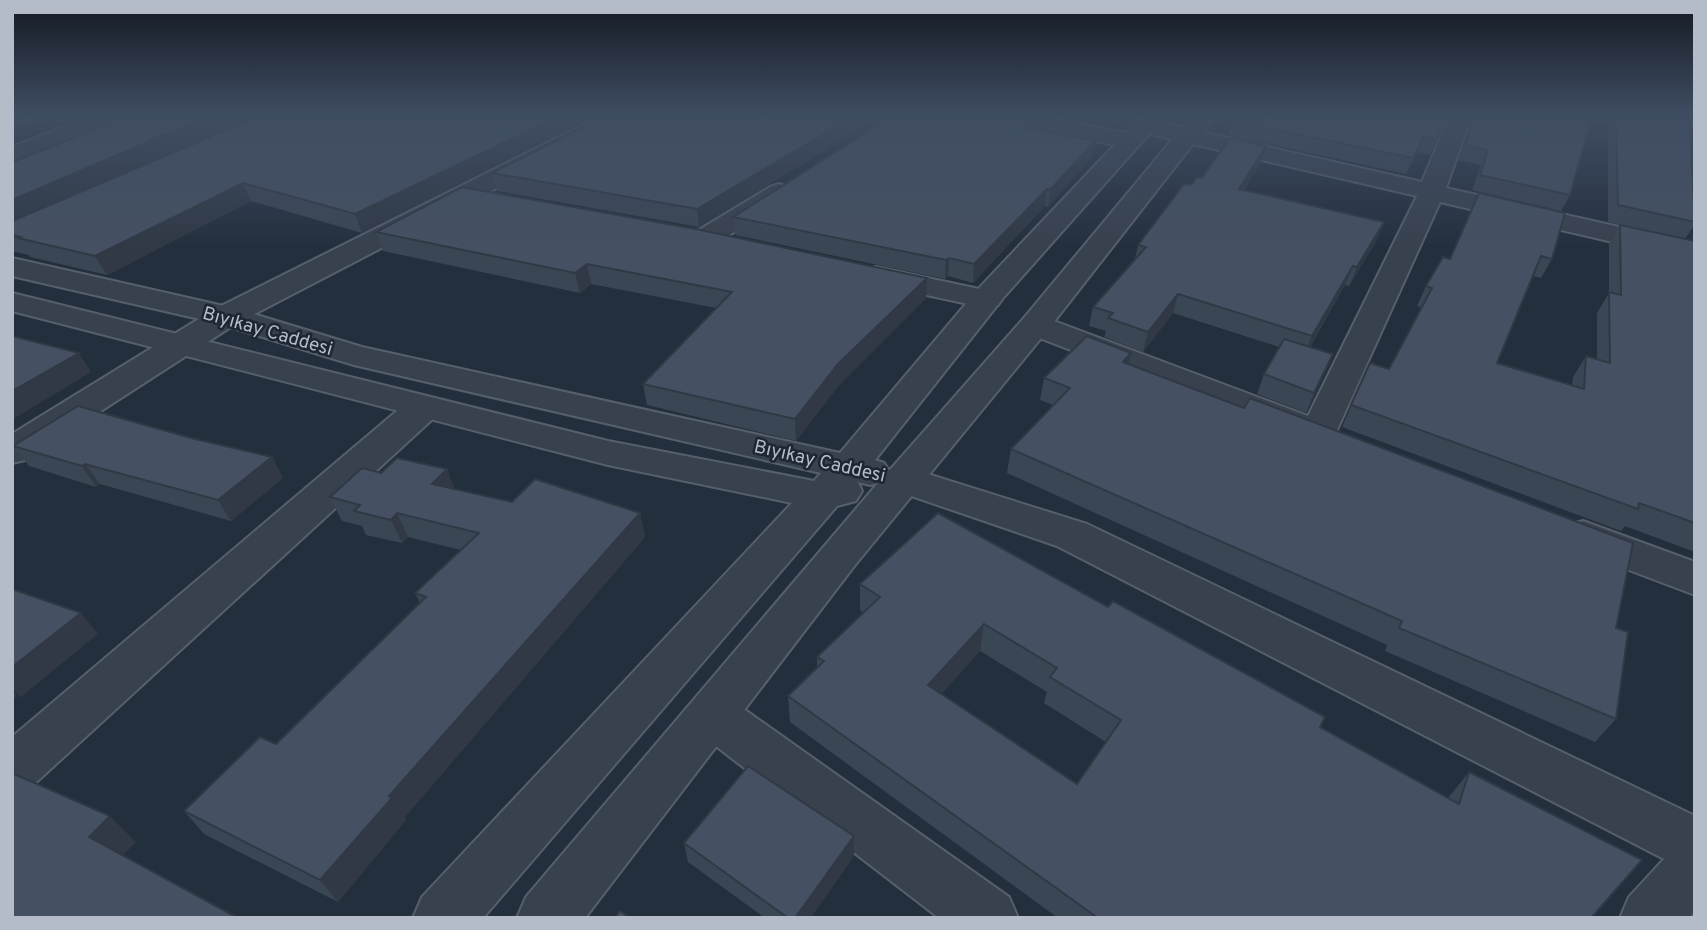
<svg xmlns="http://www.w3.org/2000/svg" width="1707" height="930" font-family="Overpass,sans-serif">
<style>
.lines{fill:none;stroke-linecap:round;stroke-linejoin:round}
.minor-casing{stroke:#565f6c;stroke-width:4}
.tertiary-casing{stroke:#565f6c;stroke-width:4}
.minor{fill:#38414e;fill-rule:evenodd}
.tertiary{fill:#38414e;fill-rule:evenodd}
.rail-casing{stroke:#5a6575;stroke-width:5}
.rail{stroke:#1d2633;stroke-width:3.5;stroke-dasharray:10;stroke-linecap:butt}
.wall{fill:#3b4654;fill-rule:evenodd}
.shaded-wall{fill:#303945}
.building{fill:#455162;stroke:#303945;stroke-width:2;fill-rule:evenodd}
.labels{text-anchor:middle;stroke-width:5;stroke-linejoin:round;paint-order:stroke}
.street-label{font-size:19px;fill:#b4bcc9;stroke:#1d2633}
</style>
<rect width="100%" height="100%" fill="#242f3e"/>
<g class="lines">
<defs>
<g id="minor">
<path d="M89,117h31l-3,5 -105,40v-15z"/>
<path d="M599,117h28l-3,5 -387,201 -212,137 -13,3v-29l203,-125z"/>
<path d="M999,117h45l86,17 8,2 4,5 -4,5 -8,2 -120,-24 -8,-2z"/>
<path d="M1449,117h22l-25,71 249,56v17l-255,-59 -104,230 -5,8 -13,4 -13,-4 -4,-6 -19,-2 -258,-100 -5,-7 5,-7 11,-3 11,3 262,98 109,-220 -280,-65 -3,-5 3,-5 8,-2 277,63z"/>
<path d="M1675,117h20v9l-17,-4z"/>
<path d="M779,184l9,3 4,5 -4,5 -74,48 -10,2 -10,-2 -4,-6 4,-6 76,-46z"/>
<path d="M876,267l122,26 4,6 -4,6 -11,3 -121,-26 -5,-6 5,-6z"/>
<path d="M424,396l13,3 5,8 -5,8 -406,372 -19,7v-57l399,-338z"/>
<path d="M902,466l185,58 608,292v95l-6,7h-69l9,-21 35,-38 -607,-313 -169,-58 -6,-9 6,-9z"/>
<path d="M1583,521l112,41v33l-127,-48 -6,-11 6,-11z"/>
<path d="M713,693l18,7 278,197 9,21h-79l-244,-188 -7,-15 7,-15z"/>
</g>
<path id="tertiary" d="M1141,117h23l-161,181 -128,162 9,3 5,8 135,-153 167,-201h23l-168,215 -191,233 -270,353h-68l9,-21 352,-414 -8,2 -12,-3 4,9 -6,10 -19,5 -354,412h-70l9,-21 370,-394 -184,-38 -596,-154v-18l596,148 206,40 7,-8 -467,-108 -137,-42 -205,-47v-18l225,51 125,38 478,106 141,-167z"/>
</defs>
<use href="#minor" class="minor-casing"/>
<use href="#tertiary" class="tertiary-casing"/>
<use href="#minor" class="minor"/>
<use href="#tertiary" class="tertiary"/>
<defs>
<path id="rail" d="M12,125l21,-8"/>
</defs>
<use href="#rail" class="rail-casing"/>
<use href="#rail" class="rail"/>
</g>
<g class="wall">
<path d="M127,117h124l-119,54 461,-54 -231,116 -111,-32 -144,74 -77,-18 -1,-2 -17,-4v-89z"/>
<path d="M879,117l-180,110 -202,-36 -5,-18z"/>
<path d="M891,117h148l-2,13 55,27 -44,50 -3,-1 -72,77 -25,-7 -3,3 -210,-44 -2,-18z"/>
<path d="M1446,117l-16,38 -12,-3 -12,22 -177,-39 4,-14z"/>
<path d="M1473,117h119l-22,78 -9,16 -89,-21 9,-25 -23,-5z"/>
<path d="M1608,117h81l6,90v17l-10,15 -77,-17z"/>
<path d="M1261,162l-17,28 133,50 -28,46 -4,-1 -35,62 23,7 -8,19 -19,40 -49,-19 7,-20 15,-27 -106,-34 -30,39 -39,-15 2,-6 -17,-5 4,-19 42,-48 3,-14 64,-67z"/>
<path d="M1479,193l73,66 -11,19 -8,-2 -36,87 75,23 1,-9 13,-21 11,3v-46l12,-20v-49l11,-19 75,16v311l-70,-26 -4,5 -279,-104 28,-64 19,6 33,-61 -5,-2 9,-20 24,-27z"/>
<path d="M376,232l550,66 -87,87 -43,56 -149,-36 -4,-21 73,-76 -125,-24 -11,9 -197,-42z"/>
<path d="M1131,353l-3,11 488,264v91l-21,23 -210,-91 2,-6 -380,-172 4,-24 42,-44 -13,-5 4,-22z"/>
<path d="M191,438l81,19 11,21 -52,43 -131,-37 -4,3 -67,-21 -16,-20z"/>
<path d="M447,469l7,20 58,13 128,11 5,24 -241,281 2,2 -68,82 -134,-68 -20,-23 92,-67 144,-141 -5,-10 46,-43 -53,-13 -6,6 -36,-8 -4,-9 -20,-5 -12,-24 51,-24z"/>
<path d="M860,584l460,143 128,71 21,-26 122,146h-533l-268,-196 -2,-26 29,-29v-10l46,-44 -3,-3zM980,651l67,41 -3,11 62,39 -29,42 -136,-90z"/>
<path d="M854,836v20l-44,62h-45l-77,-56 -4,-19z"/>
</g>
<g class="shaded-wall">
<path d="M206,117h45l-239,107v-24z"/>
<path d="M557,117h36l-231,116 -7,-19z"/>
<path d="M852,117h27l-180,110 -2,-18z"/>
<path d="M1038,117l-1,15 -11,-4z"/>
<path d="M1424,137l-6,15 -12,22 7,-16z"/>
<path d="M1095,141l-3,16 -44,50 2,-17z"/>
<path d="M1266,146l-5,16 -27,44 5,-17z"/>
<path d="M243,183l8,18 -144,74 -12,-19z"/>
<path d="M1047,189l-2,17 -72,77 1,-19z"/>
<path d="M1384,222l-7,18 -28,46 8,-19z"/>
<path d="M949,258l-1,18 -3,3 1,-19z"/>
<path d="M587,264l4,20 -11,9 -5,-20z"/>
<path d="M1353,266l-8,19 -41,71 8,-20z"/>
<path d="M927,278l-1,20 -87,87 -43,56 -1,-22 43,-55z"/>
<path d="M1178,294l-5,19 -30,39 5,-20z"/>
<path d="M79,353l12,19 -76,46 -3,-4v-23z"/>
<path d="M1131,353l-5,22 -3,-13z"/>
<path d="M1333,354l-8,19 -19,40 8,-20z"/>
<path d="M272,457l11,21 -52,43 -13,-21z"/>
<path d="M85,464l15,20 -4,3 -14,-21z"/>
<path d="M447,469l9,24 -24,-9z"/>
<path d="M397,513l11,24 -6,6 -11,-23z"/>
<path d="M640,513l5,24 -241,281 2,2 -68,82 -18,-22 69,-84z"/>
<path d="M81,613l17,21 -77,63 -9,-8v-22z"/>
<path d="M984,624l-4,27 -55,60 3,-26z"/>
<path d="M12,690l6,6 -6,5z"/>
<path d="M110,816l26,26 -20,20 -27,-25z"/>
<path d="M854,836v20l-44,62h-15z"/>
</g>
<g class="building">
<path d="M127,117h79l-194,83v-38z"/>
<path d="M257,117h300l-202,97 -112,-31 -148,73 -77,-18 3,-1 -9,-2v-14z"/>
<path d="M604,117h248l-155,92 -205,-36z"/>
<path d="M891,117h147l-12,11 69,13 -45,49 -3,-1 -73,75 -25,-6 -3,2 -213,-43z"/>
<path d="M1236,117h210l-9,23 -13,-3 -11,21 -180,-37z"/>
<path d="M1475,117h117l-22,78 -90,-20 8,-25 -23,-5z"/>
<path d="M1616,117h73l6,105 -77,-17z"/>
<path d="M1230,138l36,8 -27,43 145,33 -27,45 -4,-1 -41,70 -134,-42 -30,38 -40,-14 5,-5 -20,-6 53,-60 -8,-2 46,-61 7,1 6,-8 5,1z"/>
<path d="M462,187l239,43 226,48 -89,86 -43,55 -152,-35 89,-92 -145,-28 -12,9 -199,-41z"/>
<path d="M1479,193l86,20 -13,46 -11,-3 -44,107 87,26 2,-33 24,7 -1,-71 12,3 -1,-70 75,16v282l-56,-20 -1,6 -287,-104 19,-42 19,6 43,-81 -6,-2 17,-29 7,2z"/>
<path d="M12,336l67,17 -67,38z"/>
<path d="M1087,336l44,17 -8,9 121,46 6,-10 383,145 -17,85 12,4 -12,87 -217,-91 3,-7 -391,-172 59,-61 -26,-10z"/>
<path d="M1284,339l49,15 -19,39 -50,-19z"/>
<path d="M78,406l113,32 81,19 -54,43 -133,-36 -3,2 -69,-20z"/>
<path d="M397,458l50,11 -15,15 80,18 23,-23 105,34 -251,283 3,2 -72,82 -136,-69 76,-74 16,7 150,-147 -11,-4 64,-60 -82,-20 -6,7 -37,-9 6,-6 -30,-8 32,-29 19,5z"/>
<path d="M938,513l170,94 5,-6 212,116 -5,10 139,77 10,-32 173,88 -51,58h-493l-310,-222 36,-35 -7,-4 63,-60 -20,-13zM984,624l73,44 -7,9 71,43 -44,64 -149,-99z"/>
<path d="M12,589l69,24 -69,54z"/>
<path d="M748,766l106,70 -59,82h-7l-104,-75z"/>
<path d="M12,773l98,43 -21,21 149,81h-226z"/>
<path d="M620,911l10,7h-15z"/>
</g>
<linearGradient id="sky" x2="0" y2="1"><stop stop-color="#141a22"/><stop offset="0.47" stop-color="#3f4d63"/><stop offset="1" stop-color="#3f4d63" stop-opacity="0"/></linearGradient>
<rect width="1707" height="247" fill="url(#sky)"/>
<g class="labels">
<g class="street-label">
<text transform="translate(268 330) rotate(16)" y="7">Bıyıkay Caddesi</text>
<text transform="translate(820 460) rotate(13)" y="7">Bıyıkay Caddesi</text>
</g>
</g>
<rect width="1707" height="930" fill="none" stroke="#b4bcc9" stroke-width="28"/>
</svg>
